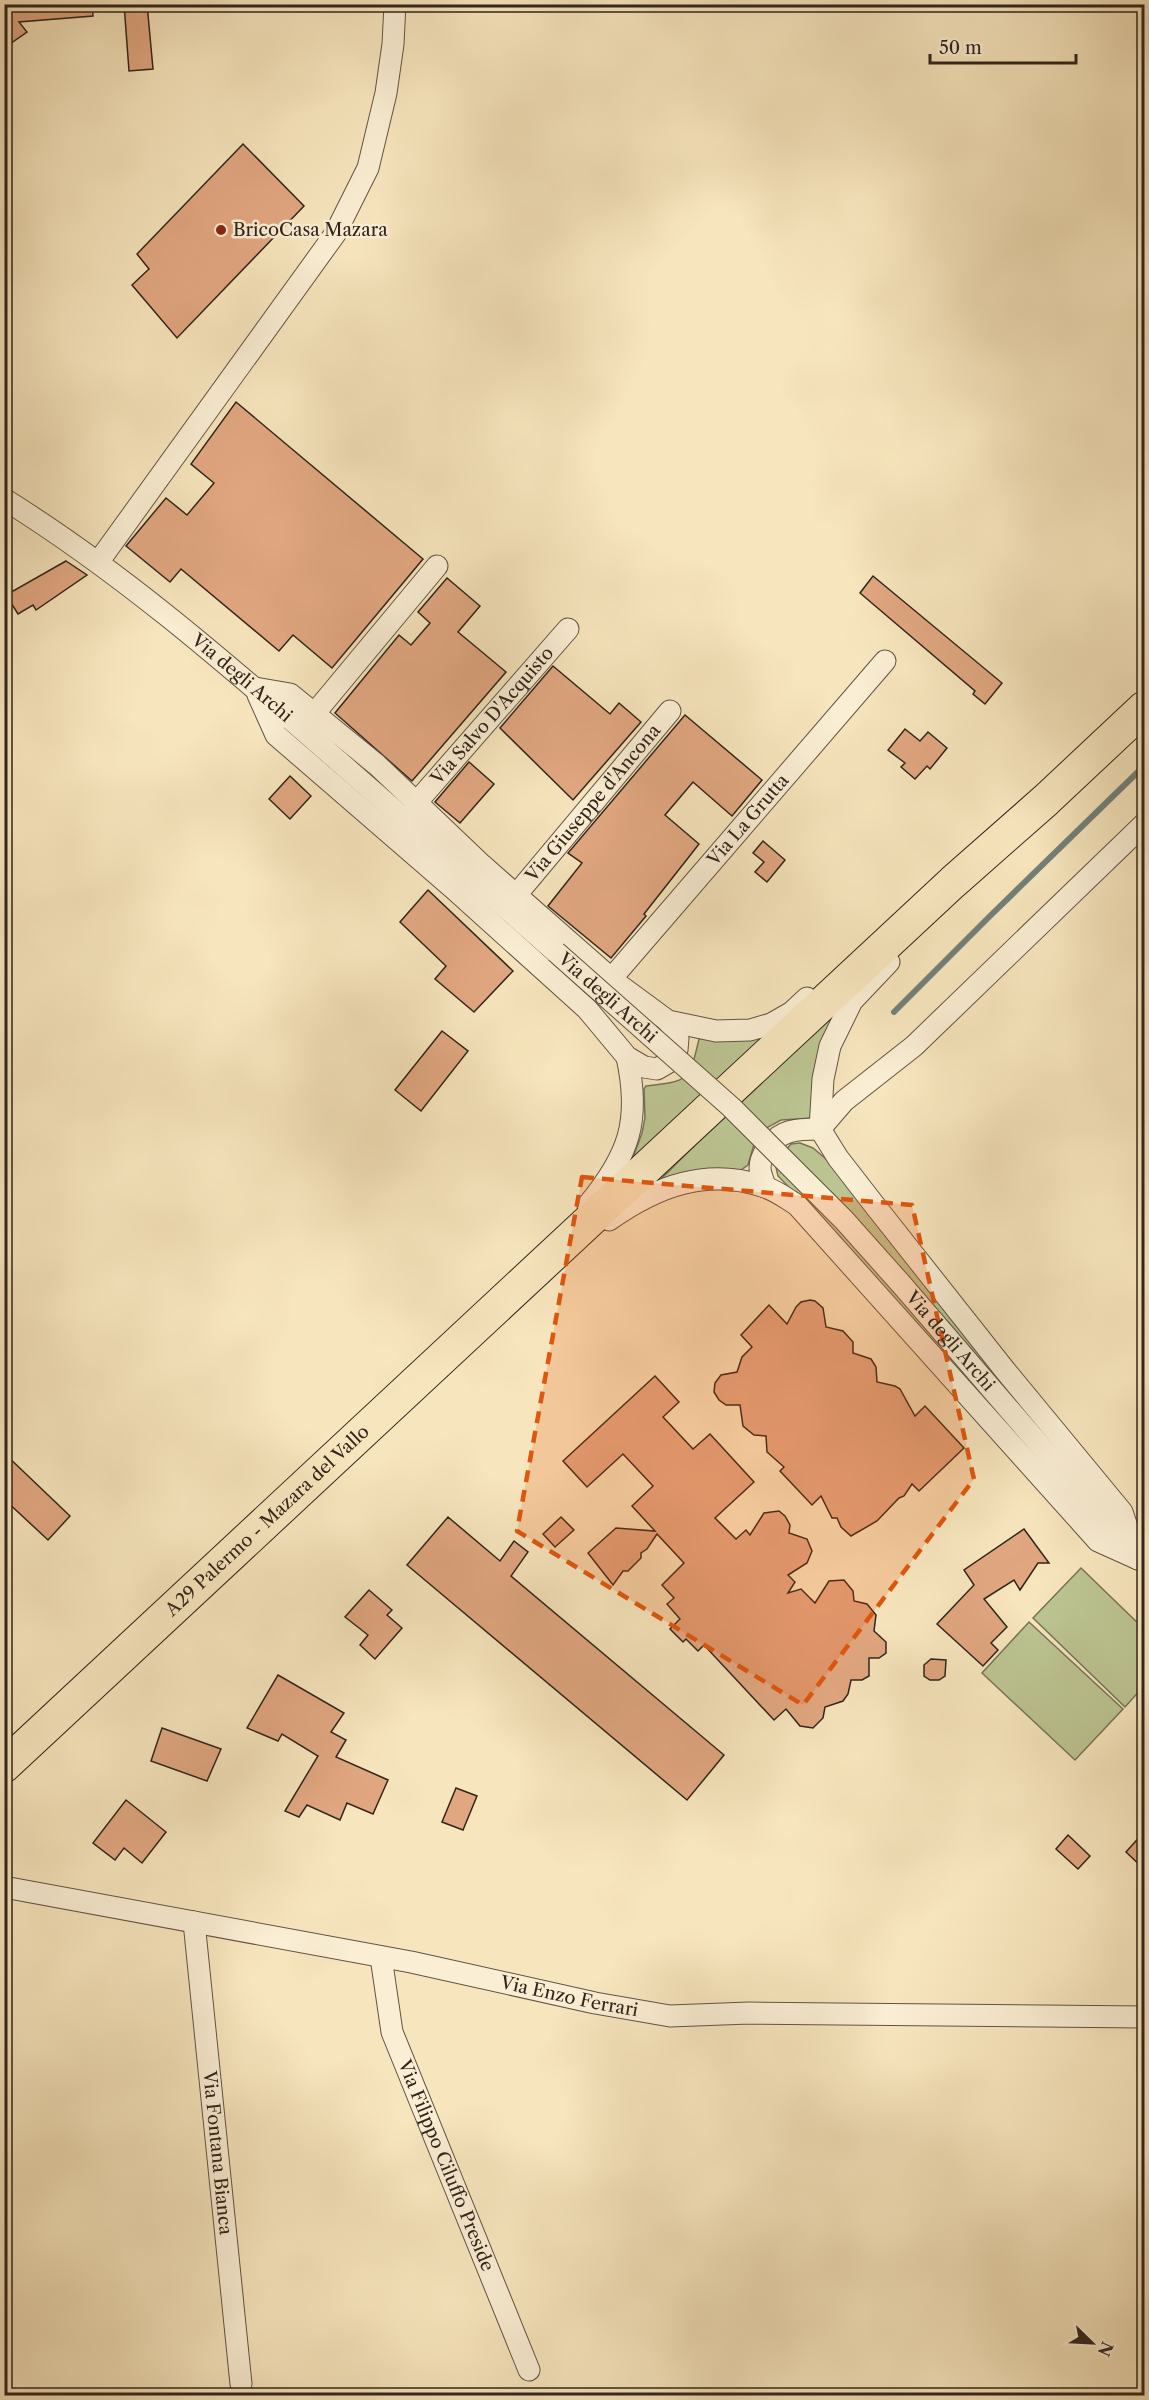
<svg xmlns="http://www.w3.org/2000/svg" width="1149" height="2400" font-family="'Libre Caslon Text',serif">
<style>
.green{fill:#bcc592;stroke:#767457;stroke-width:1.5}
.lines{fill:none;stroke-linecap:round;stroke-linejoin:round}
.stream{stroke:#728078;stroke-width:6}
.building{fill:#e1a781;stroke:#31241c;stroke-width:1.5}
.street-casing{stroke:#625444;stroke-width:23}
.primary-casing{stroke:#31241c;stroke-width:35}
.street{stroke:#faeed4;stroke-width:21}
.primary{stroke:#f7e5bd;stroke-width:33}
.street-bridge-casing{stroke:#625444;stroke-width:23;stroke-linecap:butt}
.street-bridge{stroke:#faeed4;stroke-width:21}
.marked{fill:#df560d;fill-opacity:0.2;stroke:#df560d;stroke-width:4.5;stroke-dasharray:12 8;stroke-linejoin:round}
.poi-dot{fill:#8f2418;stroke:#faeed4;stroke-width:2}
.labels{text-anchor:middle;stroke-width:5;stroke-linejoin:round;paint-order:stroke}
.poi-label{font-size:18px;fill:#31241c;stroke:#faeed4;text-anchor:start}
.street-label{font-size:18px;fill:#31241c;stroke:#faeed4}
</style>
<rect width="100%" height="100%" fill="#f7e5bd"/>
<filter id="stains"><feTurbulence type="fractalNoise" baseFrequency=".00333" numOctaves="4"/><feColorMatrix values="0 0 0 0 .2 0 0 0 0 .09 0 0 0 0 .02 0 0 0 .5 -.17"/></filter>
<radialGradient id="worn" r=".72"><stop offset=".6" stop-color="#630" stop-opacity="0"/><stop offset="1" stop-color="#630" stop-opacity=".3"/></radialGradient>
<g class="green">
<path d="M834,1017l-22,101 -31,2 -13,7 -13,14 -7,24 -10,7 -78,8 43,-43 127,-119z"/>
<path d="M773,1029l-142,134 11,-30 3,-15 -1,-29 2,-3c44,-5 43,-5 53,-47l3,-3z"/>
<path d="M800,1143l13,5 26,22 162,203 -24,25 -139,-160 -60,-62 -3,-13 16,-19z"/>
<path d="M1081,1568l63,61v57l-19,21 -92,-89z"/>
<path d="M1029,1622l94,87 -48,51 -93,-87z"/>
</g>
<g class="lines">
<path class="stream" d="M894,1012l96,-96 154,-150"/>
</g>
<g class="building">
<path d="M4,4h88l1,12 -74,6 8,10 -23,16z"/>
<path d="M124,4h23l6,65 -24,2z"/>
<path d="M243,144l61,62 -127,132 -45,-53 17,-16 -12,-15z"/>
<path d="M236,402l187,157 -91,109 -39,-33 -14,16 -98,-82 -11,13 -44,-36 40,-48 21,17 27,-32 -23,-19z"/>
<path d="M66,561l21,14 -51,35 -3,-5 -15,9 -12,-19z"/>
<path d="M873,576l129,107 -17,21 -12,-10 2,-3 -115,-98z"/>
<path d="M447,578l33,28 -22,26 48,40 -94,109 -77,-68 64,-78 12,10 19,-22 -12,-11z"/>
<path d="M553,666l57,48 9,-11 22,19 -68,78 -73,-72z"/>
<path d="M685,715l77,65 -30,36 -39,-34 -28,33 34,29 -55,70 2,2 -35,42 -63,-52 34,-43 -14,-10z"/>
<path d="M905,729l15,12 8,-9 19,16 -17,21 -3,-3 -12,13 -14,-12 4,-4 -17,-13z"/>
<path d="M469,762l25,22 -34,39 -25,-21z"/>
<path d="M290,776l21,20 -21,23 -21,-20z"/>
<path d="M763,841l22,19 -18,22 -12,-10 9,-10 -11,-9z"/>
<path d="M428,890l85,81 -39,41 -39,-33 11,-13 -46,-44z"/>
<path d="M442,1031l26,20 -47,60 -26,-21z"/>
<path d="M810,1300l5,1 8,7 3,19 17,4 10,11v11l18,6 5,8 1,15 18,4 5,3 15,27 10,-10 39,42 -45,43 -7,-7 -8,12 -5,2 -22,23 -26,15 -10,-9 -4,-9h-5l-11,-22 -9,9 -32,-34 4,-4 -17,-15 -1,-16 -12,-1 -11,-9 -3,-21h-14l-7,-5 -5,-8 1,-9 6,-8 16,-3 5,-15 10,-10 -11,-12 28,-30 18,19 9,-17 5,-5z"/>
<path d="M655,1376l24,26 -16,15 30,32 17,-15 44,48 -39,36 21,21 10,-9 4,5 14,-22 15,-2 6,5 5,9 -1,8 18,6 5,12 -5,12 -19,12 7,7 -7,11 13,-4 14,14 14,-22 15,-1 9,11 1,10 13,3 9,11 -2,16 12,11v11l-7,5h-10v18l-7,4h-11l-3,14 -5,7 -18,6 -2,11 -10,10 -13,-2 -14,-17 -12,11 -70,-75 -6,6 -12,-12 -3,3 -13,-13 10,-10 -13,-15 7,-6 -12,-13 22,-22 -27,-29 -10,15 -6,4v5l-13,13h-5l-10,14 -25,-32 28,-25 39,3 -23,-25 21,-20 -30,-32 -36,33 -24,-26z"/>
<path d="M4,1453l66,63 -22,24 -44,-41z"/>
<path d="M448,1517l52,44 14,-20 14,11 -17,24 213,179 -37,45 -280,-235z"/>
<path d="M561,1517l13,13 -19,17 -12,-13z"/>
<path d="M1024,1529l25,34h-11l-18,27 -6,-10 -30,19 23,28 -16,16 7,7 -15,16 -46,-42 37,-39 -10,-15z"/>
<path d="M369,1590l23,20 -5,5 15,13 -27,31 -15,-14 8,-10 -23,-18z"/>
<path d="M931,1659l15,1 -1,16 -6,4h-9l-6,-4v-11z"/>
<path d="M278,1675l66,38 -13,19 15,8 -10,17 52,23 -15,34 -26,-11 -7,17 -33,-15 -8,12 -14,-6 33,-55 -36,-22 -4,7 -31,-13z"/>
<path d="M162,1728l59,21 -14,32 -56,-20z"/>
<path d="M456,1788l21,8 -14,34 -21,-8z"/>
<path d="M126,1800l40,32 -24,31 -18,-15 -9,12 -22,-17z"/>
<path d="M1144,1832v37l-18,-17z"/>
<path d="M1068,1835l22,21 -12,13 -22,-20z"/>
</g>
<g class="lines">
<defs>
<g id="street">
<path id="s1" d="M4,499c114,71 215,158 316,246 79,69 157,138 236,207"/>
<path d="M99,561l236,-327 33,-66 18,-75 7,-49 2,-40"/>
<path d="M255,688l35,6 87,71 105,100 133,117 53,39 48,10 34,-1 21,-6 21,-12 15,-14"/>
<path d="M258,695l18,40 178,154 133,120 40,48 17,10 13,2 12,-7 8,-12 1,-12 -10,-17"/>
<path d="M314,714l123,-148"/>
<path id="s2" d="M416,803l152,-174"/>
<path id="s3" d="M516,895l154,-184"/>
<path d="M889,962l-37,39 -22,45 -7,33 -3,50 18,29 38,49 128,162 118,143 16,47"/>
<path id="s4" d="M611,979l274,-318"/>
<path d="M765,1187c-1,-6 -5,-13 -5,-19 0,-6 3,-13 6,-18 14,-21 31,-21 54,-21l24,-28 70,-55 230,-222"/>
<path d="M588,1205c41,-50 53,-84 39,-148"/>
<path d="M609,1220c48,-34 98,-53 156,-33 12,4 22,12 32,18l301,336 40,18"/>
<path id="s5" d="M902,1285l229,266"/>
<path id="s6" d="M4,1887l407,75 184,41 75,13 79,-3 395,4"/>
<path id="s7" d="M194,1922l47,462"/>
<path id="s8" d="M381,1957l11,75 137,338"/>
</g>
<g id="primary">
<path id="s9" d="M4,1766l949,-884 93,-82 98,-92"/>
</g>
</defs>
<use href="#street" class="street-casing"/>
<use href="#primary" class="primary-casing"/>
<use href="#street" class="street"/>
<use href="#primary" class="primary"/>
<defs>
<g id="street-bridge">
<path id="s10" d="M556,952l175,155 113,113 58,65"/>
</g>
</defs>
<use href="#street-bridge" class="street-bridge-casing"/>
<use href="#street-bridge" class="street-bridge"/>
</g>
<path class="marked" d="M582,1177l330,28 62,274 -171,226 -286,-174z"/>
<circle class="poi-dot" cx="221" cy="230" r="6"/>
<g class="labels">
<g class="poi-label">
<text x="233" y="236">BricoCasa Mazara</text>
</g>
<g class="street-label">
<text dy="6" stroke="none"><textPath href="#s1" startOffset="298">Via degli Archi</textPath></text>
<text dy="6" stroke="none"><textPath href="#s2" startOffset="116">Via Salvo D'Acquisto</textPath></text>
<text dy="6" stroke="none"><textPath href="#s3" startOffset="120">Via Giuseppe d'Ancona</textPath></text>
<text dy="6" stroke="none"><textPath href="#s4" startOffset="210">Via La Grutta</textPath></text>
<text dy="6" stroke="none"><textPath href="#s10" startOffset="69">Via degli Archi</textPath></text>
<text dy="6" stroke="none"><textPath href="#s5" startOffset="74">Via degli Archi</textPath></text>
<text dy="6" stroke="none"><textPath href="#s9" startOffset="360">A29 Palermo - Mazara del Vallo</textPath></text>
<text dy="6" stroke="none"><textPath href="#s6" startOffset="576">Via Enzo Ferrari</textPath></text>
<text dy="6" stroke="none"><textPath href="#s7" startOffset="232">Via Fontana Bianca</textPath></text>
<text dy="6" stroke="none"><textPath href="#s8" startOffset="220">Via Filippo Ciluffo Preside</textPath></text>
</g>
</g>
<rect width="1149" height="2400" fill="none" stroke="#f7e5bd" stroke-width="24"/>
<rect x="6" y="6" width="1137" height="2388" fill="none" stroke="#31241c" stroke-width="3"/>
<rect x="12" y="12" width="1125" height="2376" fill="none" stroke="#31241c" stroke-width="1.5"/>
<g transform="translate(1092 2343) rotate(114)" stroke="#faeed4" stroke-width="4.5" paint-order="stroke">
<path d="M0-4.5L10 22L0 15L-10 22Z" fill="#31241c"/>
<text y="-9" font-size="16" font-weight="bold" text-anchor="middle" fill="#31241c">N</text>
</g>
<path d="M930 54v9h146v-9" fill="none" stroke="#31241c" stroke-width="3"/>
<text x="939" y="54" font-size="18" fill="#31241c" stroke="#faeed4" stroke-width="4.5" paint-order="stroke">50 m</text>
<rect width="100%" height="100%" filter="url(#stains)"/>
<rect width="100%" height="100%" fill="url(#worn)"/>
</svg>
